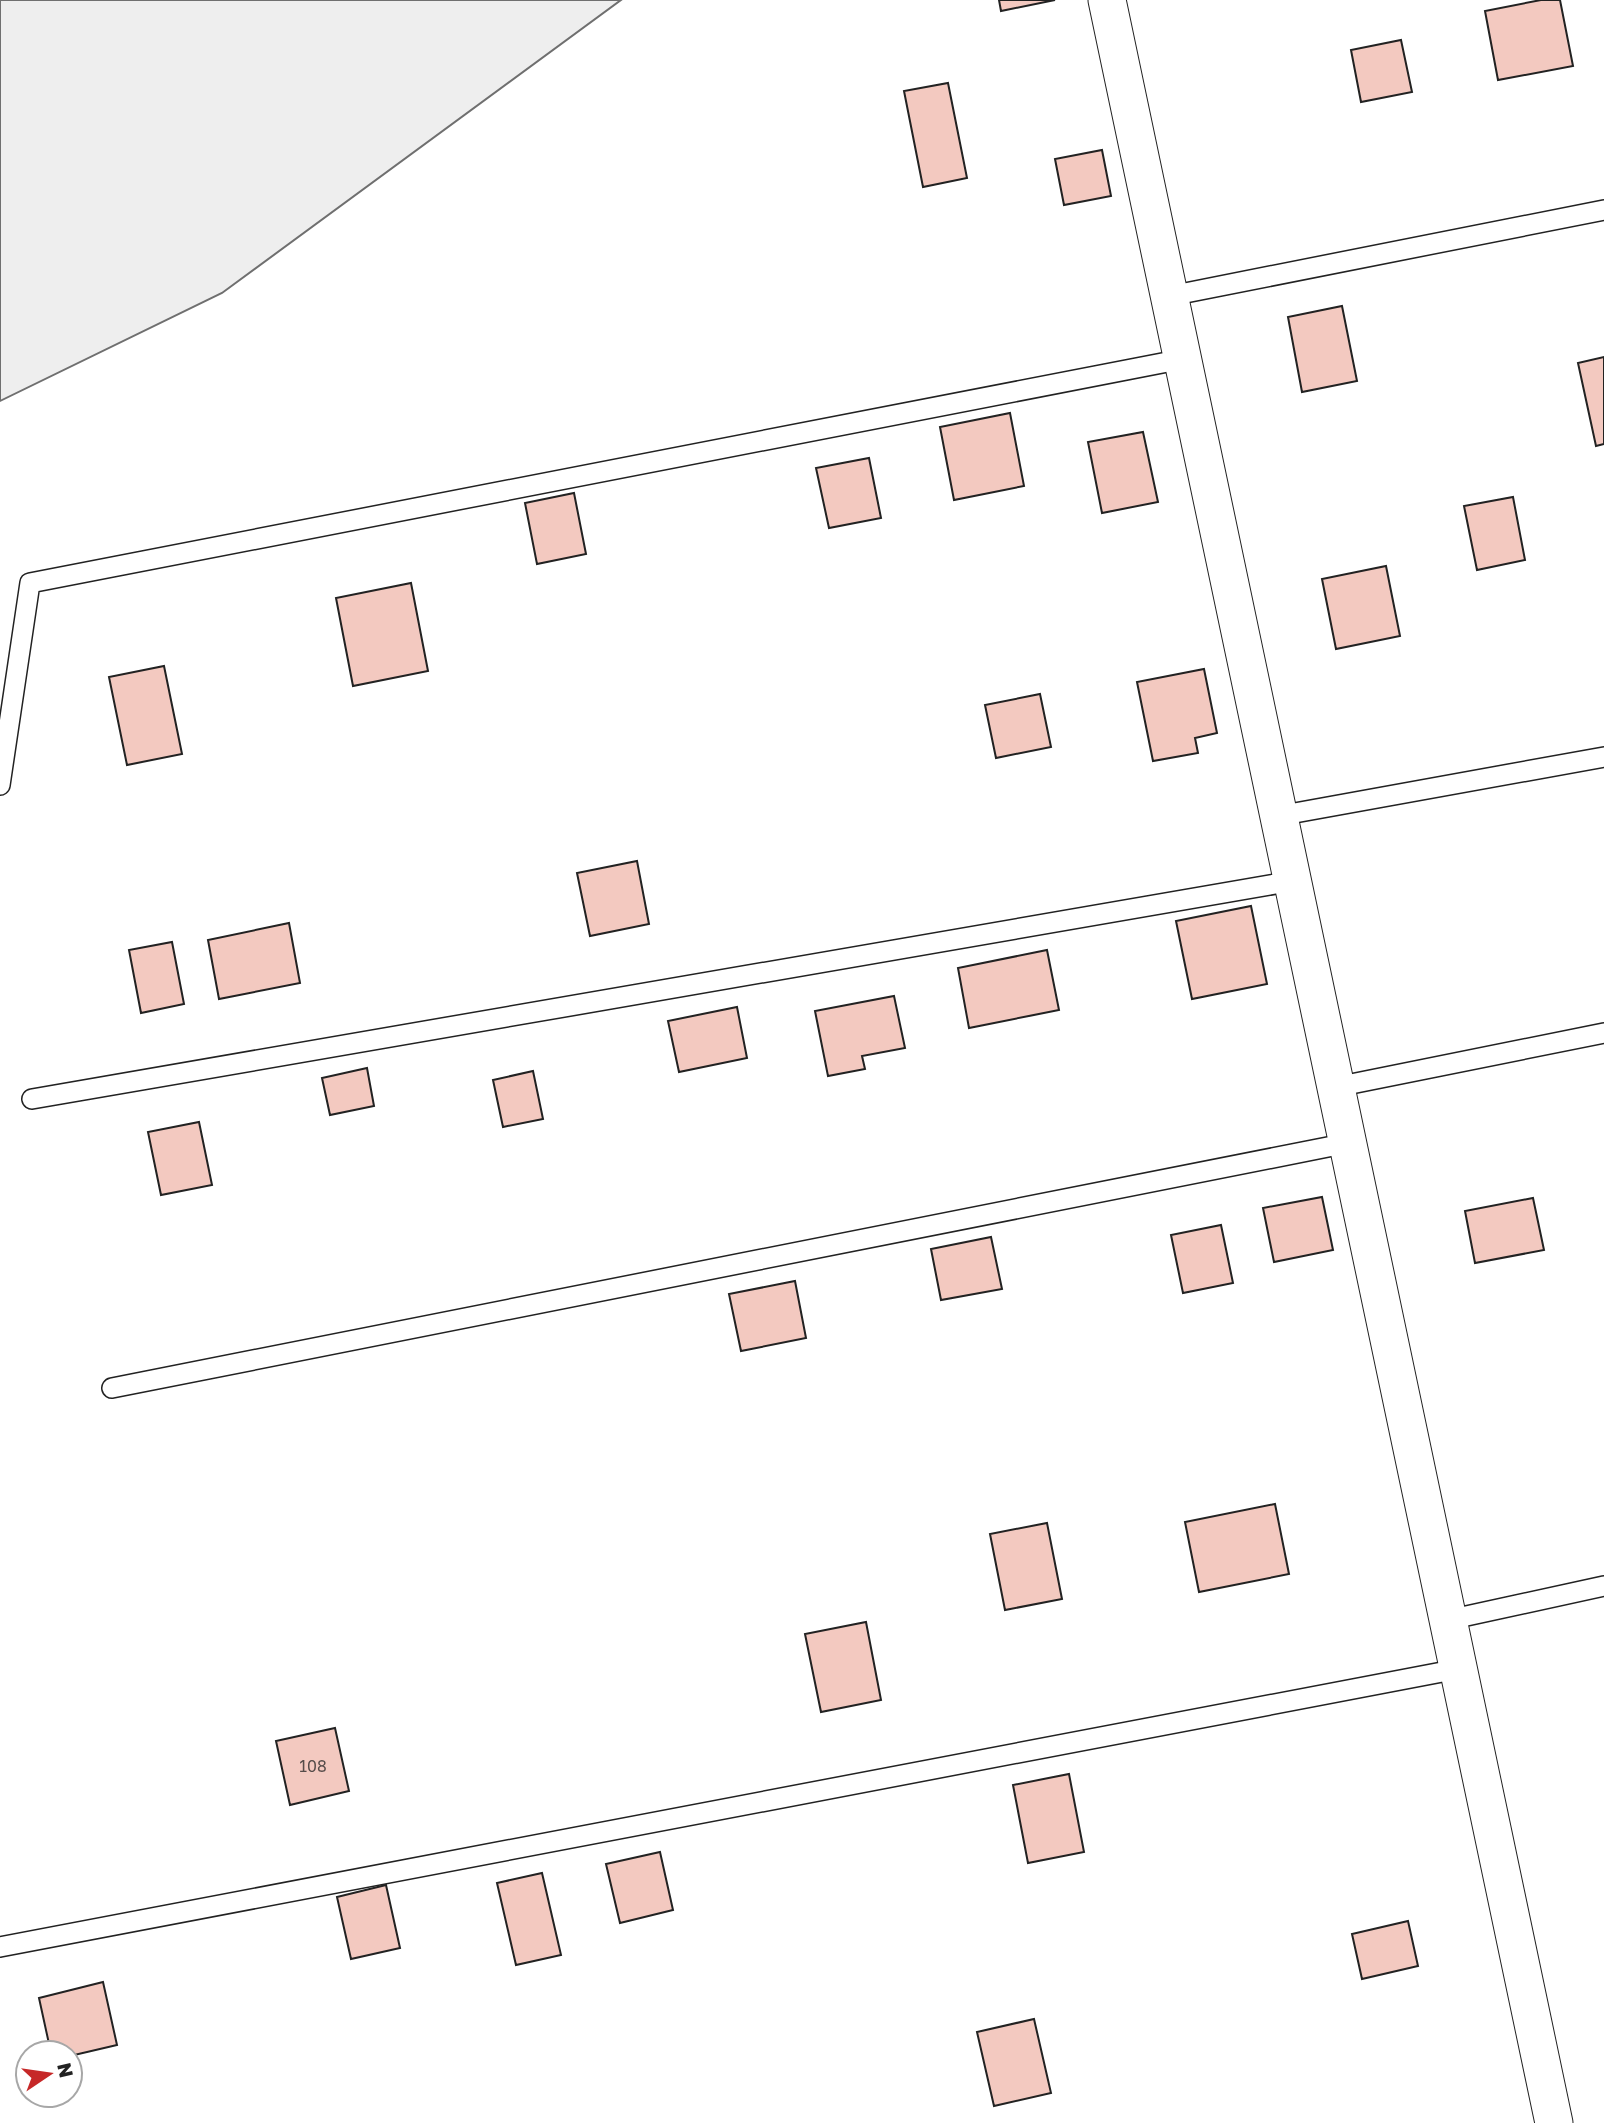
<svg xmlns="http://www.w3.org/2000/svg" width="1604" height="2123" font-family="'Golos Text',sans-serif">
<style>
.green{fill:#eee;stroke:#6f6f6f;stroke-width:2}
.building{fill:#f3c9c0;stroke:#222;stroke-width:2}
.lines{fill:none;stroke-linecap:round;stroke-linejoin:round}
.lane-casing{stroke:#222;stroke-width:22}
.street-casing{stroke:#222;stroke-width:39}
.lane{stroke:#fff;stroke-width:19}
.street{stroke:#fff;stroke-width:37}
.labels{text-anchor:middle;stroke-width:5;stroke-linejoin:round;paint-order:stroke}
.number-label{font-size:16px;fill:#564c4a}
</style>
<rect width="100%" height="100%" fill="#fff"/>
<path class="green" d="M0,0h621l-399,293 -222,108z"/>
<g class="building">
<path d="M999,0h56l-54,11z"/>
<path d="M1541,0h19l13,66 -75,14 -13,-69z"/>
<path d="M1401,40l11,52 -51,10 -10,-52z"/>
<path d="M948,83l19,95 -44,9 -19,-96z"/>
<path d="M1102,150l9,46 -47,9 -9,-46z"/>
<path d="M1342,306l15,75 -55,11 -14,-75z"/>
<path d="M1604,357v87l-8,2 -18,-83z"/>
<path d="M1010,413l14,73 -70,14 -14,-73z"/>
<path d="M1143,432l15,70 -56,11 -14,-71z"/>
<path d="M869,458l12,60 -52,10 -13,-60z"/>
<path d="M574,493l12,61 -49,10 -12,-61z"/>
<path d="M1513,497l12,63 -48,10 -13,-64z"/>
<path d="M1386,566l14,70 -64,13 -14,-70z"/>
<path d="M411,583l17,88 -75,15 -17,-88z"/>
<path d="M164,666l18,88 -55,11 -18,-88z"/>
<path d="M1204,669l13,64 -22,5 3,15 -45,8 -16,-79z"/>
<path d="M1040,694l11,53 -55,11 -11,-53z"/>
<path d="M637,861l12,63 -59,12 -13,-63z"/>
<path d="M1251,906l16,78 -75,15 -16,-78z"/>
<path d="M289,923l11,60 -81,16 -11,-59z"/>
<path d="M172,942l12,62 -43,9 -12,-63z"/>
<path d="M1047,950l12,60 -90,18 -11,-60z"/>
<path d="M894,996l11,52 -43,8 3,13 -37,7 -13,-65z"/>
<path d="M737,1007l10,51 -68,14 -11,-51z"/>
<path d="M367,1068l7,38 -44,9 -8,-37z"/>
<path d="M533,1071l10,48 -40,8 -10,-47z"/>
<path d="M199,1122l13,63 -51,10 -13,-63z"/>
<path d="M1322,1197l11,53 -59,12 -11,-54z"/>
<path d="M1533,1198l11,52 -69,13 -10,-52z"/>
<path d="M1221,1225l12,58 -50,10 -12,-58z"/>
<path d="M991,1237l11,52 -61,11 -10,-51z"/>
<path d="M795,1281l11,57 -65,13 -12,-57z"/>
<path d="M1275,1504l14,70 -90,18 -14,-70z"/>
<path d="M1047,1523l15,76 -57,11 -15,-76z"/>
<path d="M866,1622l15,78 -60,12 -16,-78z"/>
<path d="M335,1728l14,63 -59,14 -14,-64z"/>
<path d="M1069,1774l15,78 -56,11 -15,-78z"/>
<path d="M660,1852l13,58 -53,13 -14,-59z"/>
<path d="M542,1873l19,82 -45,10 -19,-82z"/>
<path d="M386,1885l14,63 -49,11 -14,-62z"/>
<path d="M1408,1921l10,45 -56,13 -10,-45z"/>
<path d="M103,1982l14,63 -47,11v-3h-19l-12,-55z"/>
<path d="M1034,2019l17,74 -57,13 -17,-74z"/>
</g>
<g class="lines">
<defs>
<g id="lane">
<path d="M1170,296l434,-86"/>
<path d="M0,785l30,-202 1153,-224"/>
<path d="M1278,816l326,-59"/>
<path d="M1336,1087l268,-54"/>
<path d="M32,1099l1261,-218"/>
<path d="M112,1388l1236,-245"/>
<path d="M1448,1620l156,-34"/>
<path d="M0,1947l1458,-278"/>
</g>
<path id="street" d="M1107,0l447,2123"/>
</defs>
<use href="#lane" class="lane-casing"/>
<use href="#street" class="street-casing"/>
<use href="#lane" class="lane"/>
<use href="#street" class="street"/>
</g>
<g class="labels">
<g class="number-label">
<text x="313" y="1772">108</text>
</g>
</g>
<g transform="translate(49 2074) rotate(77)"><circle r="33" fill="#ffffff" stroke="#a7a7a7" stroke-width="2"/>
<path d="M0-5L12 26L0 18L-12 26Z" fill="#c62828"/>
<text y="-10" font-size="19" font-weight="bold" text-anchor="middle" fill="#222222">N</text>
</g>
</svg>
